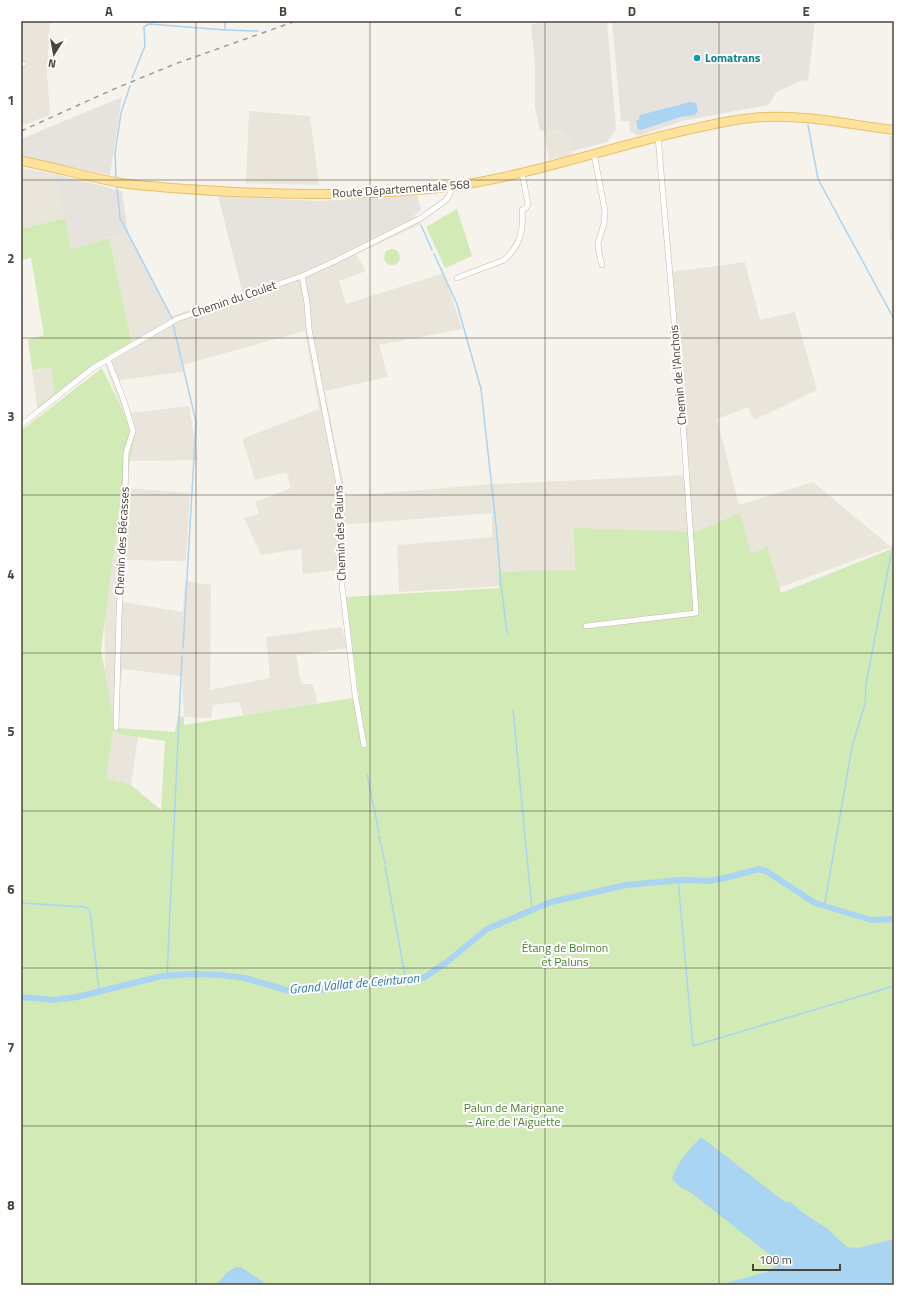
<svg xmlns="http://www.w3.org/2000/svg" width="915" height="1306" font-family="'Titillium Web',sans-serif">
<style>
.residential{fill:#eae5da}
.industrial{fill:#e6e2dd}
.green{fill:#d2eab5}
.water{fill:#a9d4f2}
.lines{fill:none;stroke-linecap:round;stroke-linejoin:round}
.stream{stroke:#a9d4f2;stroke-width:1.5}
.canal{stroke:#a9d4f2;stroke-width:6}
.street-casing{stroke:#c2bbae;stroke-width:6}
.primary-casing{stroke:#e6c16a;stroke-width:10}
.street{stroke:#fff;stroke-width:5}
.primary{stroke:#ffe39c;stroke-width:8}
.rail{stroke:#9a9a9a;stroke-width:1.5;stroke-dasharray:5 5;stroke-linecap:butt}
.grid{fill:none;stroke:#4b4439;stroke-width:1;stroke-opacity:0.55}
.culture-dot{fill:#0f9aa8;stroke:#fff;stroke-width:1.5}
.labels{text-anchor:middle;stroke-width:4;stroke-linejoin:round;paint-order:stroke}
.culture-label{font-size:12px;font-weight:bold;fill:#0d838f;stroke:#fff;text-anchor:start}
.street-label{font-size:12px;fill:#4b4439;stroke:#fff}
.park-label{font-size:12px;fill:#4a7f2a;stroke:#fff}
.water-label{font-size:13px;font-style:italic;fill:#2e7ab2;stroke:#fff}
.neatline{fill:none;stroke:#4b4439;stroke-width:1.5}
.grid-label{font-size:13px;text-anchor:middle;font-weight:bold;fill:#4b4439}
</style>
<rect width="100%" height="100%" fill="#f6f3ec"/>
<g class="residential">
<path d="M21,21h29l-3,52 3,42 -29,11z"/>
<path d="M249,111l61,5 9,69 -73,-2z"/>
<path d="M557,130l14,10 2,15 -24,5 -5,-29z"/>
<path d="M889,136l5,1v103h-4z"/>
<path d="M21,168l34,6 10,44 -44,11z"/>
<path d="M414,216l7,8 -65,30 10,17 -27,10 7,23 98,-31 18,56 -83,16 9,32 -63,14 21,105 149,-12 195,-9 -18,-203 73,-10 15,58 35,-8 22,78 -63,30 -6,-13 -31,12 22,86 74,-23 78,65 -185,67 -204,-28 -103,6 -2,-47 95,-8v-24l-153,12 -2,45 -34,4 -2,-25 -40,6 -17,-37 15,-4 -4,-12 36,-14 -4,-16 -32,8 -13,-41 77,-30 -14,-78 -123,34 1,7 -64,8 11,33 59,-7 9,54 -68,1 -3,27 63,5 -4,68 -59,-1 -5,42 61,10 2,-31 26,4 -1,105 60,-12 -4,-41 75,-10 7,21 -52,7 5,29h12l5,21 -73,15 -6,-18 -26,3 -2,13 -27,-1 -2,-41 -60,-7 -5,59 1,6 20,3 -7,48 -25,-7 -2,-218 26,-129 -25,-66 28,-17 -24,-110 19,-6 43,84 72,-22 63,-24z"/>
<path d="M51,367l3,27 -17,12 -5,-36z"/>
</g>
<g class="industrial">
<path d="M589,21h18l9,109 -9,12 -35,9 -1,-11 -13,-10 -18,1 -5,-24v-43l-4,-40z"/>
<path d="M612,21h203l-7,60 -6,-1 -25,12 -9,13 -86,16 -44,15 -8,-5 -1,-10h-8z"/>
<path d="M122,97l-12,78 -89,-18v-18z"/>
<path d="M55,174l67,17 6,41 -57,17z"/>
<path d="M218,196l100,5 99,-5 4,13 -7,7 -108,54 -63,24z"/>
</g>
<g class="green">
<path d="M457,209l15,47 -27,12 -19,-41z"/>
<path d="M65,218l6,31 38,-11 24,110 -38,21 -56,45 -2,-8 17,-12 -3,-27 -19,3 -4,-30 16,-5 -13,-77 -10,2v-31z"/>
<circle cx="392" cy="257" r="8"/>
<path d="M102,368l33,68 -17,80 -17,134 13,73 -8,55 25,7 30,25 4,-69 -47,-7 -1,-6 58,4 3,-16 6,1v8l175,-28 -13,-100 153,-9 -1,-16 77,-2 -1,-42 122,4 44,-19 11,41 16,-7 14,46 113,-45v737h-873v-866l2,10z"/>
</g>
<g class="water">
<path d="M690,102l6,1 2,8 -3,4 -15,2 -39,13 -3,-1 -2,-8 3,-1 1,-5z"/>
<path d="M701,1137l84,65h5l16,13 22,14 10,10 9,8 11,1 36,-9v46h-176l49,-13 10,-7 1,-4 -88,-69c-8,-3 -13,-7 -18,-14 7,-18 16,-27 29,-41z"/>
<path d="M236,1267h5l27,18h-51l9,-12z"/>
</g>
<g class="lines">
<g class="stream">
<path d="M226,30l32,1"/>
<path d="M132,78l13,-32 -1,-19 5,-3 76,6v-9"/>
<path d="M808,125l10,54 76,140"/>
<path d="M116,177l-1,-24 6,-40 9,-27"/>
<path d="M117,187l3,31 52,100"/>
<path d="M421,225l11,25"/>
<path d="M434,254l23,50 24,85 15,136 5,59 6,49"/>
<path d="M173,324l23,98 -13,226"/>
<path d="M892,550l2,-10"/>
<path d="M513,710l19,200"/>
<path d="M367,774l12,59"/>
<path d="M379,836l6,27"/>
<path d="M385,866l21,115"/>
<path d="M678,880l15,166 201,-60"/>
<path d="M21,903l65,4 4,4 9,80"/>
<path d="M823,905l2,-3 27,-155 13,-43 1,-20 25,-130"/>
<path d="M167,975l15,-319"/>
</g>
<path class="canal" d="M21,997l32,3 24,-3 85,-21 31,-2 28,1 24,3 44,13h19l98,-10 19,-4 23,-16 39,-32 64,-27 75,-17 56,-5 27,1 20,-4 30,-8 7,2 49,32 56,17 23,-1"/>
<defs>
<g id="street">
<path d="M21,64h2"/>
<path d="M594,154l11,57 -1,13 -6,19 1,10 3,12"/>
<path d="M302,276l5,27 2,26 32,166 1,91 13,108 9,51"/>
<path d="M457,278l47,-18c16,-14 20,-30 18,-50l4,-2 2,-4 -6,-31"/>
<path d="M108,360l16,41 9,30 -7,22 -1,45 -6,118 -3,112"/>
<path d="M21,425l72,-57 84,-49 125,-43 33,-15 86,-43 25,-18 4,-6 1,-7"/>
<path d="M586,626l110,-13 -13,-189 -25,-287"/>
</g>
<path id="primary" d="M21,161c34,6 66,16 100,22 38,5 77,7 115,9 73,3 146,4 218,-6 78,-11 152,-38 229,-55 27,-6 55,-13 83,-14 43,-2 85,8 128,13"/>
</defs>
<use href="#street" class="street-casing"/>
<use href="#primary" class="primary-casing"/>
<use href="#street" class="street"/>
<use href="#primary" class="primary"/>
<path class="rail" d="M21,131l93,-42 61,-25 121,-43"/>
</g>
<path class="grid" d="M196,21v1264M370,21v1264M545,21v1264M719,21v1264M21,180h873M21,338h873M21,495h873M21,653h873M21,811h873M21,968h873M21,1126h873"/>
<circle class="culture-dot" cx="697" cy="58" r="4"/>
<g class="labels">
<g class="culture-label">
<text x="705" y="62">Lomatrans</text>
</g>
<g class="street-label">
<text transform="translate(401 189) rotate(-4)" y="4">Route Départementale 568</text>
<text transform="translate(234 299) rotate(-19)" y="4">Chemin du Coulet</text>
<text transform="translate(678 375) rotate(-95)" y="4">Chemin de l'Anchois</text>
<text transform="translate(340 533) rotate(-92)" y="4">Chemin des Paluns</text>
<text transform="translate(122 541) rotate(-87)" y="4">Chemin des Bécasses</text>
</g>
<g class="park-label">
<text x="565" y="952">Étang de Bolmon<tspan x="565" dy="14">et Paluns</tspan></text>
<text x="514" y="1112">Palun de Marignane<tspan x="514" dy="14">- Aire de l'Aiguette</tspan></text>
</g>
<g class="water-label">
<text transform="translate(354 983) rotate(-5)" y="5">Grand Vallat de Ceinturon</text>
</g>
</g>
<rect width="915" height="1306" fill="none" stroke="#ffffff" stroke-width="44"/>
<g transform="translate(54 54) rotate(191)" stroke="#ffffff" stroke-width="3" paint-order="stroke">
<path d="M0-3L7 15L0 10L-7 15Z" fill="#4b4439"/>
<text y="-6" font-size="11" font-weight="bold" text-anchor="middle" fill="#4b4439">N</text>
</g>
<path d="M753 1264v6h87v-6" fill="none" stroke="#4b4439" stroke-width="2"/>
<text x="759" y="1264" font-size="12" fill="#4b4439" stroke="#ffffff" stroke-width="3" paint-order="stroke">100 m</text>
<rect x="22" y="22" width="871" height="1262" class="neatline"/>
<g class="grid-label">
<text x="109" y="16">A</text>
<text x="283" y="16">B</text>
<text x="458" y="16">C</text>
<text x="632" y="16">D</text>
<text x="806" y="16">E</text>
<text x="11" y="105">1</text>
<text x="11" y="263">2</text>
<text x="11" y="421">3</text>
<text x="11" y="579">4</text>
<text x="11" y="736">5</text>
<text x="11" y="894">6</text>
<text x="11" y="1052">7</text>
<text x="11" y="1210">8</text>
</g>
</svg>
